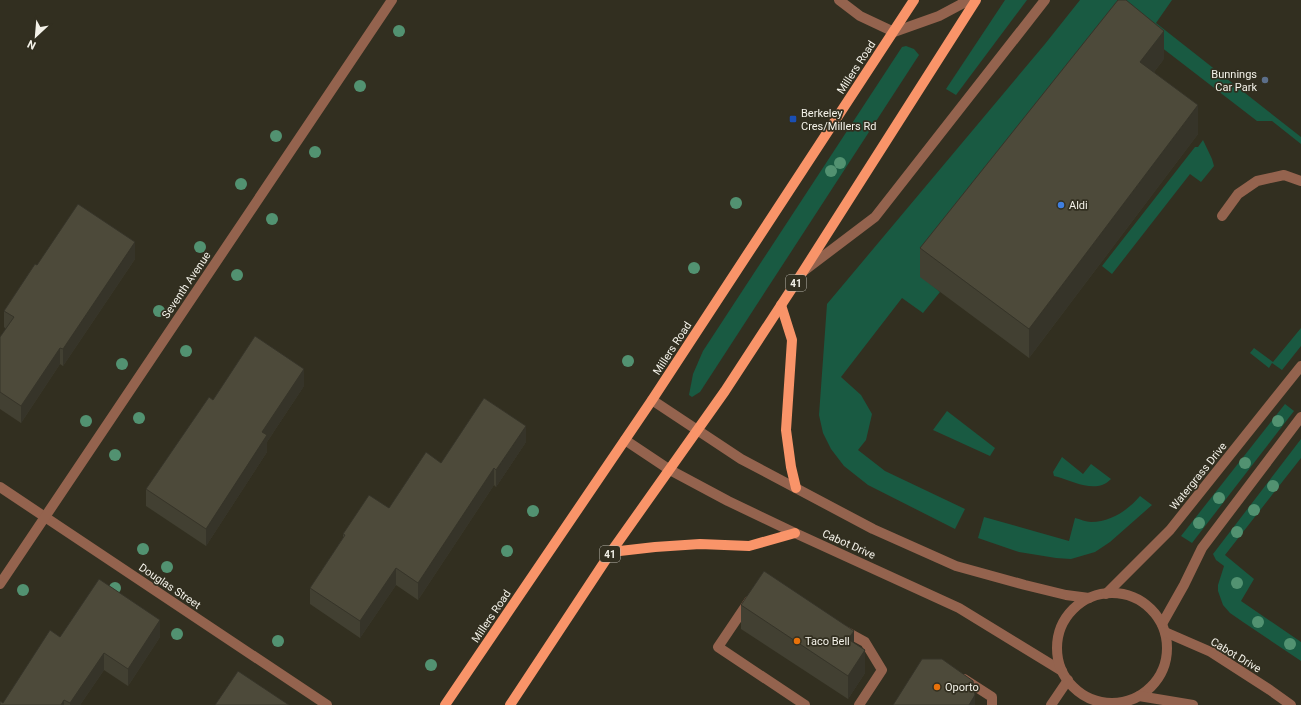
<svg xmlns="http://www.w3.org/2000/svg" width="1301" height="705" font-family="Roboto,sans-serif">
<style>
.green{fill:#195a42}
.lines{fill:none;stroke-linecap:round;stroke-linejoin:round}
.minor{stroke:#94634e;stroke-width:10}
.major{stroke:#f99469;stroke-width:10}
.tree{fill:#529271}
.wall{fill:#424032}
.shaded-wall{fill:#363429}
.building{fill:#4d4a3a;stroke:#363429}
.service-dot{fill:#5c6f8a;stroke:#322f20;stroke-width:1.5}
.transit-dot{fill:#1a4fb4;stroke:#322f20;stroke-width:1.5}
.shop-dot{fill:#3f7fe0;stroke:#322f20;stroke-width:1.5}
.food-dot{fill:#e8710a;stroke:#322f20;stroke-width:1.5}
.labels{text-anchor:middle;stroke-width:3.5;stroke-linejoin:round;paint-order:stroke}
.shield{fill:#322f20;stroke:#bab8ad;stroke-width:1}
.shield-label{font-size:10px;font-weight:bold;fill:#f4f2e9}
.street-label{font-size:11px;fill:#f4f2e9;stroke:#322f20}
.poi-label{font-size:11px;fill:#f4f2e9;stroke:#322f20;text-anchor:start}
</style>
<rect width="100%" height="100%" fill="#322f20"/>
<g class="green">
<path d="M1005,0h22l-71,95 -10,-6z"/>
<path d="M1080,0h92l-16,23 145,114v7l-29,-23h-15l-131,-101 -205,256 19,16 -17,21 -21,-15 -61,79 20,18 11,19 -6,26 -8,10 27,21 80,38 -10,20 -87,-44 -24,-19 -13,-17 -8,-16 -4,-18 8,-111 218,-260z"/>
<path d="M906,46l8,3 5,6 -219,337 -8,5 -3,-2 4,-21 10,-23 199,-304z"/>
<path d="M1203,140l9,19 2,7 -13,16 -11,-8 -78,100 -10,-8 93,-119h3z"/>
<path d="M1301,328v18l-19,24 -10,-7 -3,5 -19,-15 4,-5 19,14z"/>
<path d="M1285,404l9,7 -102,132 -11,-7z"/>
<path d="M947,411l48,37 -5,8 -57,-26z"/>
<path d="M1301,439v19l-76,97 29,24 -13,22 60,41v19l-58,-39 -13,-9 -7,-8 -5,-14v-6l6,-19 -8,-6 -3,-6z"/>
<path d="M1062,457l21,17 8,-10 20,15c-14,15 -37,3 -53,-2l-4,-1 -1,-4z"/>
<path d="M1140,496l12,9 -42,37 -15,10 -24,7 -15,-1 -37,-6 -41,-14 6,-21 85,24 6,-23c5,1 11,4 16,4 20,0 37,-12 49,-26z"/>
</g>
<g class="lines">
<g class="minor">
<path d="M839,0l21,16 34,16 45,-16 30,-16"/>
<path d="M1222,216l16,-22 19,-13 27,-6 17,6"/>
<path d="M805,270l70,-53 170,-217"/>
<path d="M652,400l89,59 132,70 83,37 69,19 41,10 23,3"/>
<path d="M625,440l45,30 58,31 67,32 164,75 103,63"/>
<path d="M0,487l327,218"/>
<path d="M0,584l392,-584"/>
<circle cx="1112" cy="648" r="55"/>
<path d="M1106,594l64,-64 131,-164"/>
<path d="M749,601l-31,46 87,58"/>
<path d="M1162,624l22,-39 18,-37 99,-131"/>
<path d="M843,630l22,12 17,28 -23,35"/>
<path d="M1165,632l46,20 59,38 21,15"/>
<path d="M964,679l28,18v8"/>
<path d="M1139,696l54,9"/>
<path d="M1051,705l17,-25"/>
</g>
<g class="major">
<path d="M781,305l11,35 -6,90 5,37 5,21"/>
<path d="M611,552l44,-5 45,-3 49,2 46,-13"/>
<path d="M445,705l207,-305 262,-400"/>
<path d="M510,705l101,-153 114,-161 79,-121 172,-270"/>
</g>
</g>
<g class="tree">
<circle cx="399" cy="31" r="6"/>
<circle cx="360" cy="86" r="6"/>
<circle cx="276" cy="136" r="6"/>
<circle cx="315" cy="152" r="6"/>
<circle cx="840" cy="163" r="6"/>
<circle cx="831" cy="171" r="6"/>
<circle cx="241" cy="184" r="6"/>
<circle cx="736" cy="203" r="6"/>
<circle cx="272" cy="219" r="6"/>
<circle cx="200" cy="247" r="6"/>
<circle cx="694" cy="268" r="6"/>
<circle cx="237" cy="275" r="6"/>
<circle cx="159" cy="311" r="6"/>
<circle cx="186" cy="351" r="6"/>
<circle cx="628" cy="361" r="6"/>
<circle cx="122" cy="364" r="6"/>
<circle cx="139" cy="418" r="6"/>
<circle cx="86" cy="421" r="6"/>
<circle cx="1278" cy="421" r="6"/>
<circle cx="115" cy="455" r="6"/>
<circle cx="1245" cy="463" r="6"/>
<circle cx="1273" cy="486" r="6"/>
<circle cx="1219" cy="498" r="6"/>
<circle cx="1254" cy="510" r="6"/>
<circle cx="533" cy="511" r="6"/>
<circle cx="1199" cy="523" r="6"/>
<circle cx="1237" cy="532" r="6"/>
<circle cx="143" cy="549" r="6"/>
<circle cx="507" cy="551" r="6"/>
<circle cx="167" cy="567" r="6"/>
<circle cx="1237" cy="583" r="6"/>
<circle cx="115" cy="588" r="6"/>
<circle cx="23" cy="590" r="6"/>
<circle cx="1258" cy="622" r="6"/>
<circle cx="177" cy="634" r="6"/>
<circle cx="278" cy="641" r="6"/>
<circle cx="1290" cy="644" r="6"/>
<circle cx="431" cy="665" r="6"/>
</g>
<g class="wall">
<path d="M1164,59l-10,13 44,62 -169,224 -109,-81v-29z"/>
<path d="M135,259l-72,107 -3,-2 -39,59 -21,-14v-72l6,-8 -2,-2v-16l33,-46z"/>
<path d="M304,386l-37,56v10l-61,94 -60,-40v-17l67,-89z"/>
<path d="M526,442l-30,45 -2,-2 -76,115 -22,-15 -36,53 -50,-34v-16l33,-50v-4l46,-26 52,-45z"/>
<path d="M741,605l113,37 11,31 -17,26 -107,-70z"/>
<path d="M60,637h100l-32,49 -24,-16 -24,35h-80l3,-2z"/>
</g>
<g class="shaded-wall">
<path d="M1164,31v28l-24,31v-28z"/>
<path d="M1198,105v29l-169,224v-29z"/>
<path d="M135,242v17l-72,107v-17z"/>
<path d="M60,348v16l-39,59v-17z"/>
<path d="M304,369v17l-37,56v10l-61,94v-17l56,-97z"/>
<path d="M526,426v16l-30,45v-17z"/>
<path d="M494,468v17l-76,115v-17z"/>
<path d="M396,568v17l-36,53v-17z"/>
<path d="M160,620v17l-32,49v-17z"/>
<path d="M854,631v23l-6,-15z"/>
<path d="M865,650v23l-17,26v-23z"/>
<path d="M104,653v17l-24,35h-10v-2z"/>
<path d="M975,695v10h-6z"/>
<path d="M64,700v5h-3z"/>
</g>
<g class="building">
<path d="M1118,0h8l38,31 -24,31 58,43 -169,224 -109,-81z"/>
<path d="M78,204l57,38 -72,107 -3,-1 -39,58 -21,-14v-55l14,-20 -10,-6 31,-47 2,1z"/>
<path d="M255,336l49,33 -42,63 5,3 -61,94 -60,-40 63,-92 4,3z"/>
<path d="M484,398l42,28 -30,44 -2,-2 -76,115 -22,-15 -36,53 -50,-33 35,-53 -2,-1 26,-39 20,13 37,-56 15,11z"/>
<path d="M764,571l90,60 -6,8 17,11 -17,26 -107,-71z"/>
<path d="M99,579l61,41 -32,49 -24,-16 -34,50 -6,-3 -3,5h-61v-4l3,2 47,-73 10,7z"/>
<path d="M922,659h20l31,22 2,14 -6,10h-76z"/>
<path d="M238,671l51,34h-74z"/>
</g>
<circle class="service-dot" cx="1265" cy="80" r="4"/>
<rect class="transit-dot" x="789" y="115" width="8" height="8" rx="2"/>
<circle class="shop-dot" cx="1061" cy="205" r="4"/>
<g class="food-dot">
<circle cx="797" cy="641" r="4"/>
<circle cx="937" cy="687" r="4"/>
</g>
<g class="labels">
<g class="shield">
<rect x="786" y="275" width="20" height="16" rx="3"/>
<rect x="600" y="546" width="20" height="16" rx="3"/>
</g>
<g class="shield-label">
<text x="796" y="287">41</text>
<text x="610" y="558">41</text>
</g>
<g class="street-label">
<text transform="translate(856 67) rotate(-57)" y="4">Millers Road</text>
<text transform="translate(186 285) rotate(-56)" y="4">Seventh Avenue</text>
<text transform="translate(672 348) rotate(-57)" y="4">Millers Road</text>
<text transform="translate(1198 476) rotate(-51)" y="4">Watergrass Drive</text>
<text transform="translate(849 544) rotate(24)" y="4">Cabot Drive</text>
<text transform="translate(170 586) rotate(34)" y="4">Douglas Street</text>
<text transform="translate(491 616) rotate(-56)" y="4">Millers Road</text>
<text transform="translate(1236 655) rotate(31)" y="4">Cabot Drive</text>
</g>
<g class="poi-label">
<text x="1257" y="78" text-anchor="end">Bunnings<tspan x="1257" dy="13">Car Park</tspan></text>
<text x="801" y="117">Berkeley<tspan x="801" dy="13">Cres/Millers Rd</tspan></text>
<text x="1069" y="209">Aldi</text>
<text x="805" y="645">Taco Bell</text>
<text x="945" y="691">Oporto</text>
</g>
</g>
<g transform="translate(36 36) rotate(206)" stroke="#322f20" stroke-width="3" paint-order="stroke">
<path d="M0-3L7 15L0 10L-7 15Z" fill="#f4f2e9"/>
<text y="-6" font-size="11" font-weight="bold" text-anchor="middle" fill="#f4f2e9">N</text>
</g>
</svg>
